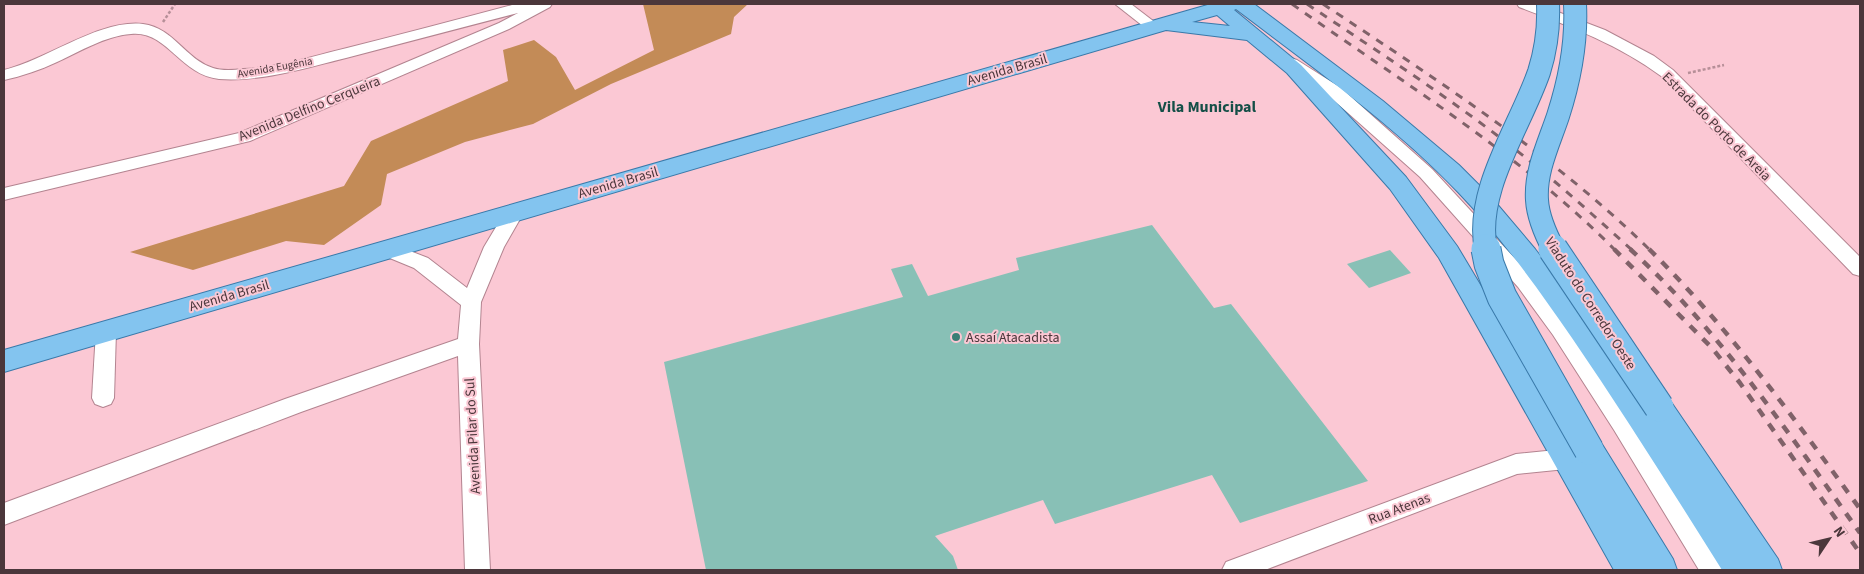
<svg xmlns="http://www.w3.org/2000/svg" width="1864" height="574" font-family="'Source Sans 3',sans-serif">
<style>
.forest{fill:#c38b57}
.building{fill:#88c0b6}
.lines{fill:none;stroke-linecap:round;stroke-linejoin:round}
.minor-casing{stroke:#b38490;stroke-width:2}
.major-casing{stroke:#3979a9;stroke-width:2}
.path{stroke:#b68f98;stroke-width:2.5;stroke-dasharray:3 2;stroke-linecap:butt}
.minor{fill:#fff;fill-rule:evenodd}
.major{fill:#83c4ef;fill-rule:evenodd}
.rail-far1{stroke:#806269;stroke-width:3;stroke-dasharray:8 8;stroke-linecap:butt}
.rail{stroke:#806269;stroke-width:4.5;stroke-dasharray:9 9;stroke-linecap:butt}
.major-bridge-far1-casing{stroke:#3979a9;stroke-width:24;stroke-linecap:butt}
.major-bridge-casing{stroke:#3979a9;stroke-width:31;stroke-linecap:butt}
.major-bridge-far1{stroke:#83c4ef;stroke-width:22}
.major-bridge{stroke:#83c4ef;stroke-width:29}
.poi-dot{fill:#3a7f75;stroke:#fbc8d4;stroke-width:2}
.labels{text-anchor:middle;stroke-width:4;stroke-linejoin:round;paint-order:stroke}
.far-street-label{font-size:11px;fill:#4b373b;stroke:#fbc8d4}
.street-label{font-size:14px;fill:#4b373b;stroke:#fbc8d4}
.poi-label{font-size:14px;fill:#4b373b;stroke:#fbc8d4;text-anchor:start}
.quarter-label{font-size:16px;font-weight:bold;fill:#144f47;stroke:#fbc8d4}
</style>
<rect width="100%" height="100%" fill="#fbc8d4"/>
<path class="forest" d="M643,4h105l-14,13 -3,17 -120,50 -78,40 -68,18 -78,32 -6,31 -57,40 -38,-4 -93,29 -63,-18 214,-66 27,-45 137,-60 -5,-31 31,-10 22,17 19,33 79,-40z"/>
<g class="building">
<path d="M1152,225l62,83 17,-4 137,177 -128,42 -28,-48 -157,49 -12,-24 -108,36 18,20 5,14h-252l-42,-208 239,-65 -12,-28 21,-5 16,32 91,-26 -3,-12z"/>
<path d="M1390,250l21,23 -42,15 -22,-24z"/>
</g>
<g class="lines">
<defs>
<g id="minor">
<path d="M516,4h36l-2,3 -41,22 -259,112 -246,59v-12l235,-55 260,-110 19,-10c-58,15 -115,30 -172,45 -41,10 -84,24 -127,21 -39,-4 -52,-49 -88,-45 -26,2 -50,17 -74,28 -17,8 -35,14 -53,18v-10c43,-10 95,-51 139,-46 31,4 42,35 70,44 9,3 21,2 30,1 35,-1 70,-13 104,-21 57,-14 113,-29 169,-44z"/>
<path d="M1115,4h16l30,23 -3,3h-10z"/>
<path d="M1517,4h20l68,26 49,26 19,14 187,187v19l-7,-2 -192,-198c-43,-32 -92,-50 -142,-69z"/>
<path d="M1291,58l6,2 44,28 91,81 100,108 35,46 63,93 95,154h-26l-85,-140 -61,-95 -35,-48 -98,-110 -91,-81 -44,-30 -2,-3 2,-3z"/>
<path d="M515,206l7,1 2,5 -20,35 -23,55 -2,42 11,226h-25l-7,-214 -157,56 -297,113v-22l281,-104 173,-60 3,-34 -47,-37 -34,-14 -3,-5 3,-5 7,-2 41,16 39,30 17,-41 24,-40z"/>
<path d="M106,323l7,2 3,6 -2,67 -3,6 -8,3 -8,-3 -3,-6 4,-67 3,-6z"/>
<path d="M1566,449l8,3 4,7 -4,7 -8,3 -49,5 -252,96h-43l4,-8 290,-108z"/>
</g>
<path id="major" d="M1211,4h43l129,97 76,64 32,32 44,52 40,53 72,100 2,-3 10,-4 10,4 109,160 4,11h-60c-49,-78 -98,-156 -150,-232 -35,-51 -71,-101 -114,-146 -66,-69 -146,-125 -222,-183l-2,1 67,55 105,112 51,69 119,199 2,-4 11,-4 11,4 73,118 4,11h-63l-175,-312 -49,-69 -103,-116 -40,-33 -81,-10 -1162,342v-22zM1217,15l13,11 -38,-4z"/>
</defs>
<use href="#minor" class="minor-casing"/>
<use href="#major" class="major-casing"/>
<g class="path">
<path d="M163,22l12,-18"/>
<path d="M1688,73l36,-8"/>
</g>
<use href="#minor" class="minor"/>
<use href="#major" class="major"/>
<g class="rail-far1">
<path d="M1292,4c110,78 228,150 323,246"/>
<path d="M1307,4c70,47 143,94 209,146 41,32 78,66 116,100"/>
<path d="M1323,4c114,76 229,150 327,246"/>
</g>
<g class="rail">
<path d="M1614,249l98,99 28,35 120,170"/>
<path d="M1630,249c91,83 159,185 230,284"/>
<path d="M1649,249c80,79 145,169 211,260"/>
</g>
<defs>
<g id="major-bridge-far1">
<path d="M1486,250c-12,-59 34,-123 53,-178 7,-22 10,-44 9,-68"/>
<path d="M1554,250c-8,-15 -16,-32 -17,-50 -2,-29 12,-57 21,-84 12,-37 19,-73 17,-112"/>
</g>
<g id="major-bridge">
<path d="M1486,249l3,15 13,33 87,153"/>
<path d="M1553,249l106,158"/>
</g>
</defs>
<use href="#major-bridge-far1" class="major-bridge-far1-casing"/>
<use href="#major-bridge" class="major-bridge-casing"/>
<use href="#major-bridge-far1" class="major-bridge-far1"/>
<use href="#major-bridge" class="major-bridge"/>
</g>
<circle class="poi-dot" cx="956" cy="337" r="5"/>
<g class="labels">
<g class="far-street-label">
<text transform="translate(275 67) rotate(-10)" y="4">Avenida Eugênia</text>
</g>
<g class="street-label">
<text transform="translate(1007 69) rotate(-16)" y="5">Avenida Brasil</text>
<text transform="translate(309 108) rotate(-22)" y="5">Avenida Delfino Cerqueira</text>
<text transform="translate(1717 126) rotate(45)" y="5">Estrada do Porto de Areia</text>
<text transform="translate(618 182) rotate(-16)" y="5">Avenida Brasil</text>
<text transform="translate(229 295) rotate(-16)" y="5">Avenida Brasil</text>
<text transform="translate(1591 303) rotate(57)" y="5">Viaduto do Corredor Oeste</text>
<text transform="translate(472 436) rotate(-93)" y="5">Avenida Pilar do Sul</text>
<text transform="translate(1399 508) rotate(-21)" y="5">Rua Atenas</text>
</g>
<g class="poi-label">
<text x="966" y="342">Assaí Atacadista</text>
</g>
<g class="quarter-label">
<text x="1207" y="112">Vila Municipal</text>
</g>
</g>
<rect width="1864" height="574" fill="none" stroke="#4b373b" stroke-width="10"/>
<g transform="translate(1829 539) rotate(55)" stroke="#fbc8d4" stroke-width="4" paint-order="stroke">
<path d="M0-4L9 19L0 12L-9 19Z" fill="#4b373b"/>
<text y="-8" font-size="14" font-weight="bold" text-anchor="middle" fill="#4b373b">N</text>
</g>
</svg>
